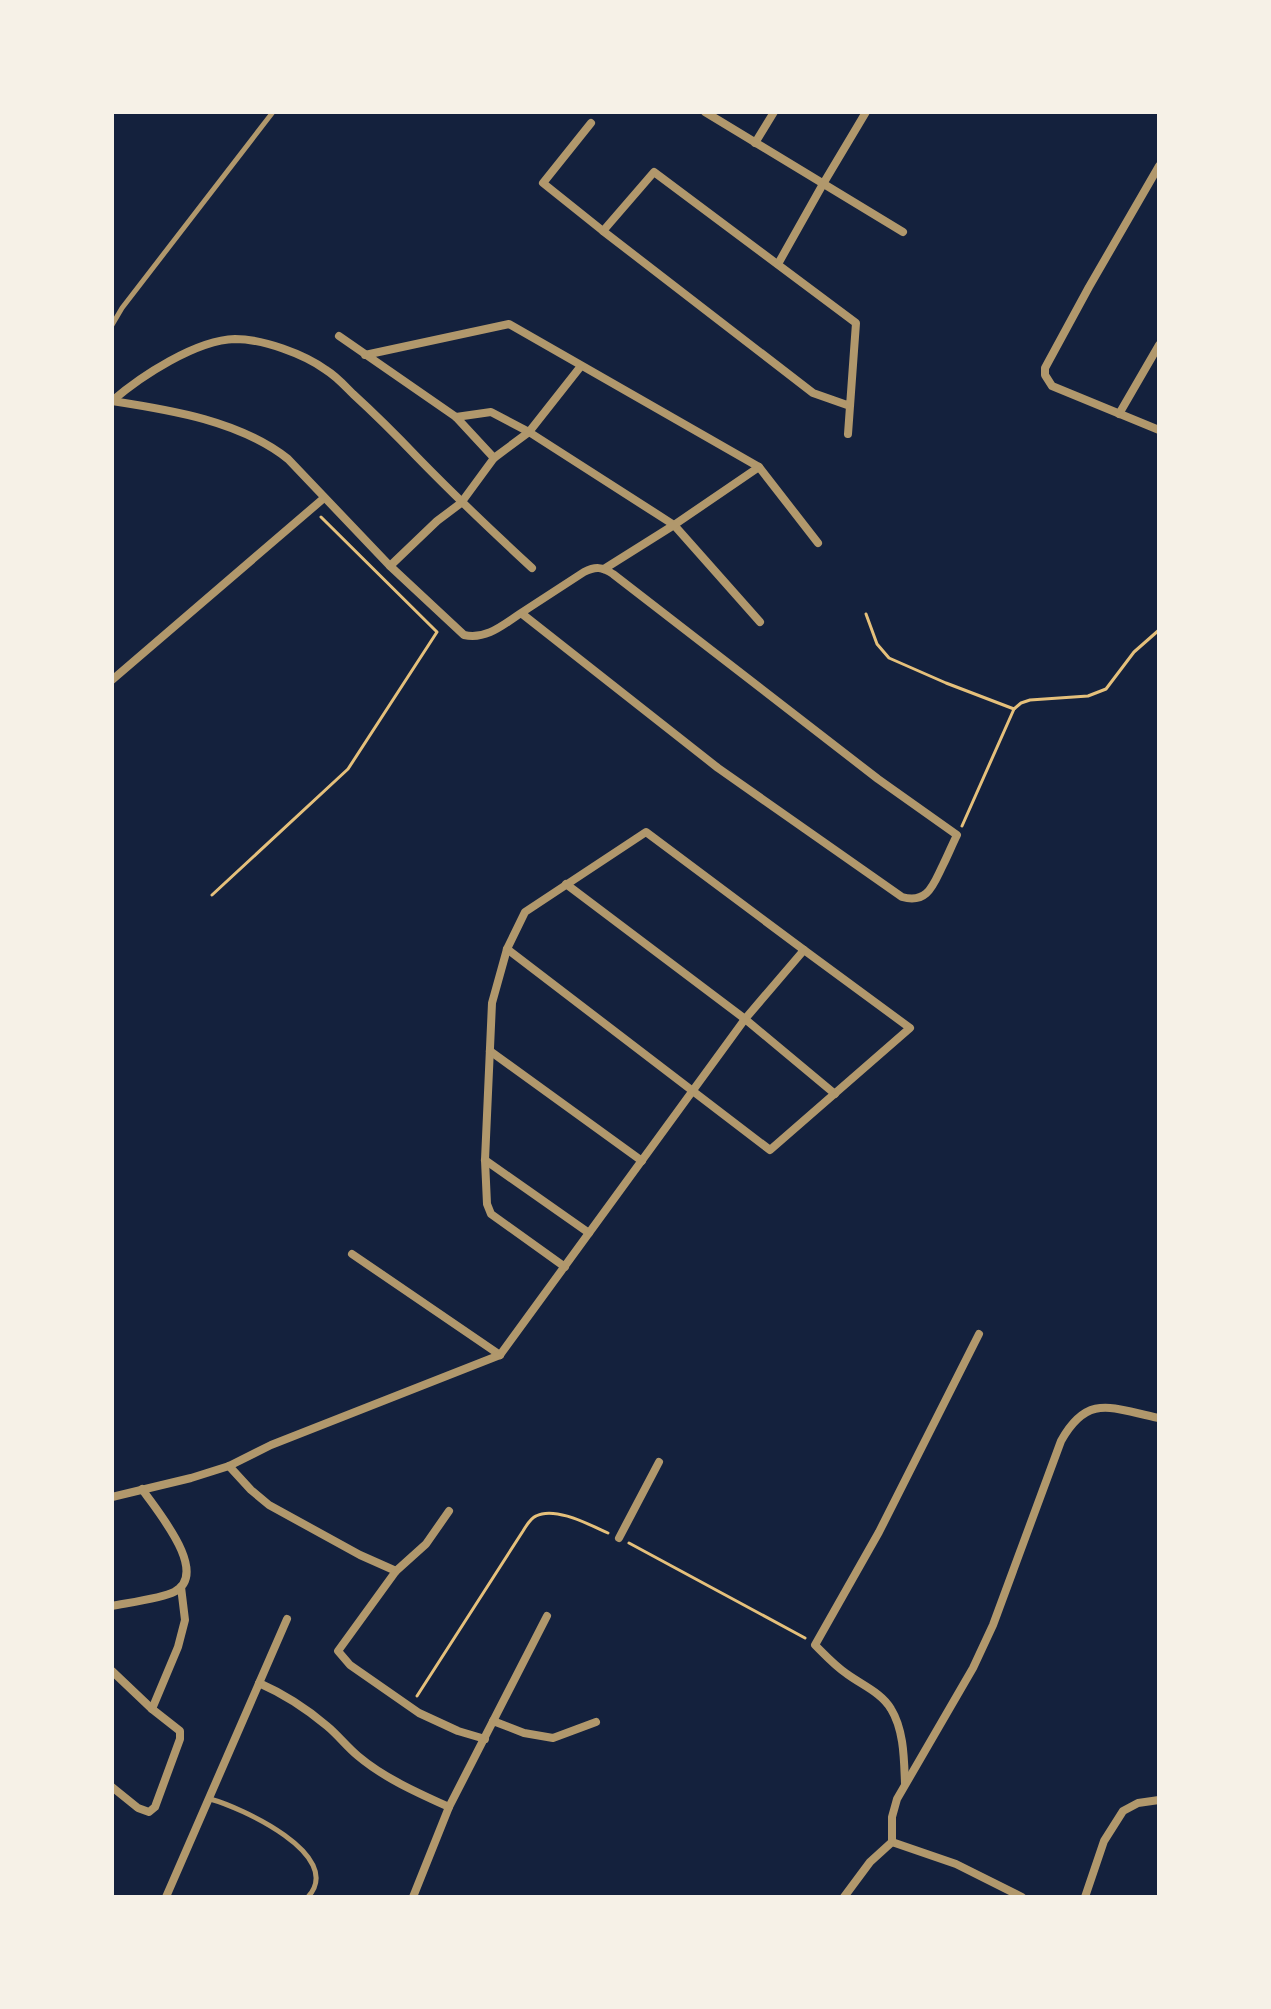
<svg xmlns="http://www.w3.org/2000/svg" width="1271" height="2009" font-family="'Fira Sans',sans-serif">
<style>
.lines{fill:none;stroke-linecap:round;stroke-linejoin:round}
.path{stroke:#e5c07b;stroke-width:3}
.service{stroke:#b1986c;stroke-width:5}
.minor{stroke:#b1986c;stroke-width:8}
</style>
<rect width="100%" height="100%" fill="#14213d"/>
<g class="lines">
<g class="path">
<path d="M866,614l11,30 12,14 57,25 68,26"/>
<path d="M962,826l52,-117 7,-6 9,-3 58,-4 18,-7 28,-37 25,-22"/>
<path d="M212,895l136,-126 89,-137 -116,-115"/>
<path d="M629,1543l176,95"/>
<path d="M417,1696l106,-165c3,-5 8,-13 13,-15 19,-10 54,9 72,17"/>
</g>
<g class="service">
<path d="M112,325l10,-17 151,-196"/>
<path d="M210,1799c30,8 136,56 98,98"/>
</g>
<g class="minor">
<path d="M705,112l198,120"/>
<path d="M591,123l-48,60 60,48"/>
<path d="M755,143l19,-31"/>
<path d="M1159,166l-70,121 -44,81v7l7,11 107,44"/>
<path d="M778,264l45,-80 43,-72"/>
<path d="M339,336l117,81 38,41"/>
<path d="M365,355l144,-31 250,143 59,76"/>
<path d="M112,401c59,9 128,20 176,58l102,107 74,69c22,5 39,-10 57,-22l197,155 184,129c26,7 31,-12 41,-32 5,-10 9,-20 14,-30l-79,-56 -265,-205c-11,-7 -17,-8 -29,-2l-63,41"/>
<path d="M112,401c29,-25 84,-61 123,-62 28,0 69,15 91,31 10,6 19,16 27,24 23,21 44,42 65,64 37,38 75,74 114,110"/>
<path d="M1119,414l40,-69"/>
<path d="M456,417l35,-5 38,20 145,93 86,97"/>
<path d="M848,434l8,-111 -202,-151 -51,59 210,162 37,13"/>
<path d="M390,566l47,-45 24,-18 33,-45 35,-26 52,-66"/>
<path d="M604,569l70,-44 85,-58"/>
<path d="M112,680l212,-182"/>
<path d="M566,884l179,135 90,75"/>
<path d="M507,949l263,201 140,-122 -106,-78"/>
<path d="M490,1051l152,110"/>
<path d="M485,1160l104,73"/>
<path d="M352,1254l148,101"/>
<path d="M500,1355l245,-336 59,-69 -158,-118 -121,80 -18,37 -15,54 -7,157 2,44 4,10 74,53"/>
<path d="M229,1466l22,24 18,15 91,50 36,16"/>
<path d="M112,1497l79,-19 38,-12 42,-21 229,-90"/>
<path d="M449,1511l-23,33 -30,27 -58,80 12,14 69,48 39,18 27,8"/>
<path d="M619,1538l40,-76"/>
<path d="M112,1606c15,-3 51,-8 62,-14 37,-19 -18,-82 -32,-103"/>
<path d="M112,1671l40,38 28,22v8l-25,68 -6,5 -11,-4 -26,-21"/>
<path d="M259,1683c25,11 48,26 68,43 11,9 20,21 31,30 26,22 60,37 91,51"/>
<path d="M152,1709l26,-62 7,-27 -4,-33"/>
<path d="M493,1721l31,12 29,5 43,-16"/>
<path d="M905,1783c-1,-24 -1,-53 -14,-74 -9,-16 -29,-24 -44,-35 -12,-8 -22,-19 -32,-29l64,-113 100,-198"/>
<path d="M892,1842v-25l5,-18 76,-131 20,-43 68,-184c27,-49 52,-32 98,-23"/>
<path d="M166,1897l121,-278"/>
<path d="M413,1897l36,-90 98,-191"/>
<path d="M844,1897l26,-35 22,-20 64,22 66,33"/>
<path d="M1085,1897l19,-56 19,-30 15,-8 21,-3"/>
</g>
</g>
<rect width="1271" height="2009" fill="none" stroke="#f6f1e7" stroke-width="228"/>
</svg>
